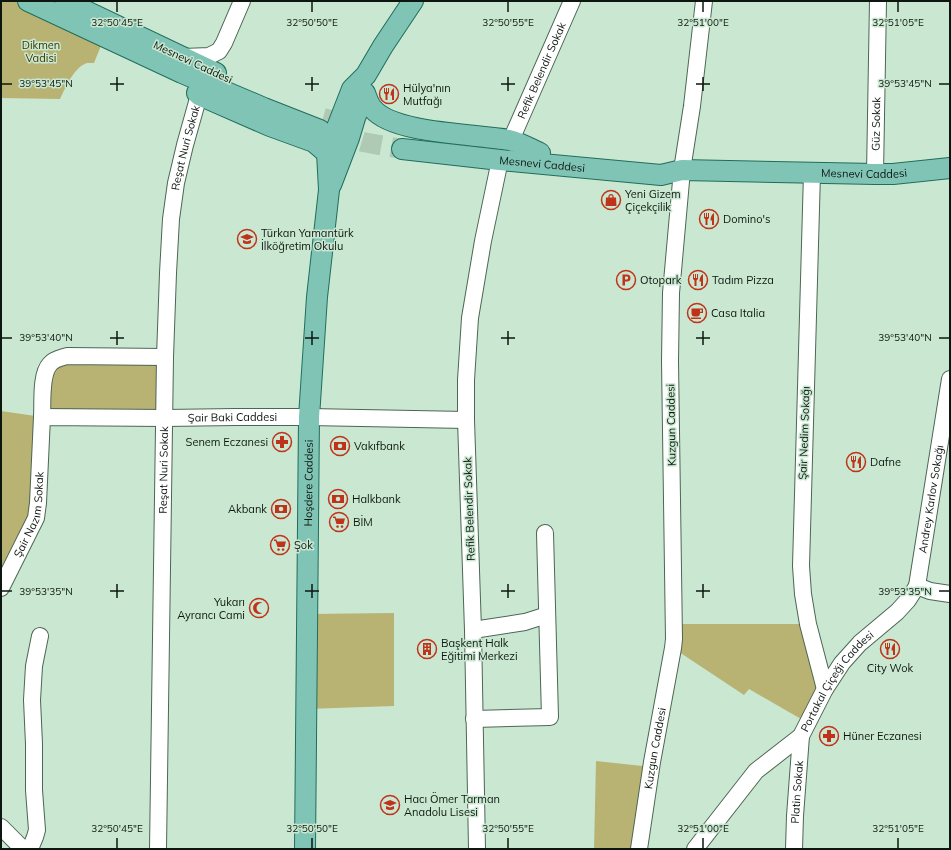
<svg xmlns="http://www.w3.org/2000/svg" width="951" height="850" font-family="Mulish,sans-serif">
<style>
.green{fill:#b8b373}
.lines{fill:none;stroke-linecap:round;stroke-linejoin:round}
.major-tunnel{stroke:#aec9b4;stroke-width:20;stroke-dasharray:20 10;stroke-linecap:butt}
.minor-casing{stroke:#4c6653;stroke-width:18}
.major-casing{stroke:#206d5c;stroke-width:22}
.minor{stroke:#fff;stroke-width:16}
.major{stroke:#80c4b6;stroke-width:20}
.ticks{fill:none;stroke:#0d1710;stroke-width:1.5}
.labels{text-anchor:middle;stroke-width:3;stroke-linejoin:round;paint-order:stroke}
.park-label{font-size:11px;fill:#3c3700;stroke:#cae8d1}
.street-label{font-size:11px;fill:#0d1710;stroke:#cae8d1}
.poi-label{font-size:11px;fill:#0d1710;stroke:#cae8d1;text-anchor:start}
.ticks-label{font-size:10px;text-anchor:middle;fill:#0d1710;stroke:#cae8d1;stroke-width:3;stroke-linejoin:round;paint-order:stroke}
</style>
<rect width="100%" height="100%" fill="#cae8d1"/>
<g class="green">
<path d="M1,1h27l77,35 -11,27c-1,0 -6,0 -7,0 -13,4 -21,24 -27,36l-59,-1z"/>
<path d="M165,357v61l-123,-1 -4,86 -37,85v-177l41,6 8,-53z"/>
<path d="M394,613v93l-88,3 1,-95z"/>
<path d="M673,624h135l17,65 -17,34 -59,-34 -5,6 -71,-47z"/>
<path d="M596,761l56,6 -13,82h-45z"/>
</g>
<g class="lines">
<g class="major-tunnel">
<path d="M323,118l32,9"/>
<path d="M333,133l30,9 39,7"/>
</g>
<defs>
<g id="minor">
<path d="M183,57l26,-1 10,-5 5,-8 18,-42"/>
<path id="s1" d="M511,140l61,-139"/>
<path d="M812,173l-11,393 2,28 5,30 17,65"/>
<path id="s2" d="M875,174l3,-173"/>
<path d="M42,417c1,-14 -2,-42 8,-53 4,-5 11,-6 17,-8l98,1"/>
<path d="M917,586l13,5 20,3"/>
<path id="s3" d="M1,588l35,-70 2,-15 4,-86 123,1 71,-1h73l157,3"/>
<path d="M473,630l52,-8 22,-7"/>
<path d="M474,719l76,-2 -5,-184"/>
<path d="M1,827l22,22"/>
<path d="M30,849l5,-12 2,-7 -3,-40v-46l-2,-44 2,-34 6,-30"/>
<path id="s4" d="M158,849l7,-492 3,-84 3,-54 5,-36 9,-38 14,-50"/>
<path d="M477,849l-4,-219 -7,-210v-40l4,-62 13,-77 17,-81"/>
<path id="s5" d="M639,849l13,-87 21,-114 1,-9 -4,-278 1,-68 11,-123 10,-64 12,-105"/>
<path id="s6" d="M695,849l61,-78 45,-35 24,-47 17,-26 18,-20 37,-31 11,-12 9,-14 33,-207"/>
<path id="s7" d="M794,849l1,-33 6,-80"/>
</g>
<g id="major">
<path d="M28,1l154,72 82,35 56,22"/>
<path d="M65,1l151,72"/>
<path d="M197,93l2,2 71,31 44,16 13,11"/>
<path d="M365,93c2,6 4,12 8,16 21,25 104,25 136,31 10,2 22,9 31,13"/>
<path id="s8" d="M402,149l98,11 161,15 21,-5 193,4h18l57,-6"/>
<path d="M331,185l18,-47 6,-20 7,-18"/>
<path id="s9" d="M305,849l4,-432 8,-120 12,-107 -2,-37 25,-64 14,-14 17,-29 30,-45"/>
</g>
</defs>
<use href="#minor" class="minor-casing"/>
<use href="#major" class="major-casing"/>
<use href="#minor" class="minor"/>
<use href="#major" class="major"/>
</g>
<path class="ticks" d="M117,2v10M312,2v10M508,2v10M703,2v10M898,2v10M117,77v14M312,77v14M508,77v14M703,77v14M2,84h10M110,84h14M305,84h14M501,84h14M696,84h14M939,84h10M117,331v14M312,331v14M508,331v14M703,331v14M2,338h10M110,338h14M305,338h14M501,338h14M696,338h14M939,338h10M117,584v14M312,584v14M508,584v14M703,584v14M2,591h10M110,591h14M305,591h14M501,591h14M696,591h14M939,591h10M117,838v10M312,838v10M508,838v10M703,838v10M898,838v10"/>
<defs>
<symbol id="restaurant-ring" viewBox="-11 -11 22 22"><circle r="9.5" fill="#cae8d1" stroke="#bf331a" stroke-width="1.5"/><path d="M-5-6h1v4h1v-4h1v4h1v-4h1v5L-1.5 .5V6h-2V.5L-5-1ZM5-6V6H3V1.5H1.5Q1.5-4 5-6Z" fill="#bf331a"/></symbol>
<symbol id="shop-ring" viewBox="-11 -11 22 22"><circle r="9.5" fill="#cae8d1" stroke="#bf331a" stroke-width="1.5"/><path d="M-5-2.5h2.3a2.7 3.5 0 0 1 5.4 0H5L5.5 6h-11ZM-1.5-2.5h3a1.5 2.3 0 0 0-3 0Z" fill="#bf331a"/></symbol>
<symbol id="school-ring" viewBox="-11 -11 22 22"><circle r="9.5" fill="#cae8d1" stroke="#bf331a" stroke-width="1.5"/><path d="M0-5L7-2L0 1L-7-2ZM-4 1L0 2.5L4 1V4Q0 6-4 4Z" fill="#bf331a"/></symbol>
<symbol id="parking-ring" viewBox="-11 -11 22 22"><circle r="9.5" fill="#cae8d1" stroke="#bf331a" stroke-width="1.5"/><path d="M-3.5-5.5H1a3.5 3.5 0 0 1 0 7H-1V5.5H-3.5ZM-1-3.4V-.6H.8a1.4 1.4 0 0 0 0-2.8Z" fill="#bf331a"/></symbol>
<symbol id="cafe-ring" viewBox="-11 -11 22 22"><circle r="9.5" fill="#cae8d1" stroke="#bf331a" stroke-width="1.5"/><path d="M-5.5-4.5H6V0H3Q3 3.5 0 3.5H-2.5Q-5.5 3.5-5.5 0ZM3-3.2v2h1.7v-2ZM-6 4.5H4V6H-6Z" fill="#bf331a"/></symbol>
<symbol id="pharmacy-ring" viewBox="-11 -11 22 22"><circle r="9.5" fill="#cae8d1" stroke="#bf331a" stroke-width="1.5"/><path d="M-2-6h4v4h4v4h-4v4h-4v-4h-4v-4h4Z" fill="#bf331a"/></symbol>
<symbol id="bank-ring" viewBox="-11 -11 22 22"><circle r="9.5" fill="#cae8d1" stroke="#bf331a" stroke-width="1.5"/><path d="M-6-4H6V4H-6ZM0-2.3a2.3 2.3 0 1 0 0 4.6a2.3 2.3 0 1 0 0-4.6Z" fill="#bf331a"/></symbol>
<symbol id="supermarket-ring" viewBox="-11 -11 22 22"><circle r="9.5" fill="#cae8d1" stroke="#bf331a" stroke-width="1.5"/><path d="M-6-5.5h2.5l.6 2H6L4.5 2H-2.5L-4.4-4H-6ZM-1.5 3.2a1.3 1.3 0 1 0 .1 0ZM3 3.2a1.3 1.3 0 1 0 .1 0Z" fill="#bf331a"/></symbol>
<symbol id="mosque-ring" viewBox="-11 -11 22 22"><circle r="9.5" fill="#cae8d1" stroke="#bf331a" stroke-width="1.5"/><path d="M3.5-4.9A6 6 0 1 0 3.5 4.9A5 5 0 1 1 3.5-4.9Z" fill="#bf331a"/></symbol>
<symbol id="building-ring" viewBox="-11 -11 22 22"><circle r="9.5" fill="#cae8d1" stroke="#bf331a" stroke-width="1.5"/><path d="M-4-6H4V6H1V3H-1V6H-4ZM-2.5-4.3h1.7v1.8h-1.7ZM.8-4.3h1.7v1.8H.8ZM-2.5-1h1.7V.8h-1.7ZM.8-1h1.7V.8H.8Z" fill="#bf331a"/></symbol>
</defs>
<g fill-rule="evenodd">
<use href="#restaurant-ring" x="378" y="83" width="22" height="22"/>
<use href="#shop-ring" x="600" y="189" width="22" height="22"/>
<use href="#restaurant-ring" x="698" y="208" width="22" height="22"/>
<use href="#school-ring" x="236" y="228" width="22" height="22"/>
<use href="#parking-ring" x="615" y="269" width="22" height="22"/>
<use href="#restaurant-ring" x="687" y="269" width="22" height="22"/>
<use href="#cafe-ring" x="686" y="302" width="22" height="22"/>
<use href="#pharmacy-ring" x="271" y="431" width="22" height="22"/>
<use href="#bank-ring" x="329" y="435" width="22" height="22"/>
<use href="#restaurant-ring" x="845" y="451" width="22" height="22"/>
<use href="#bank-ring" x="327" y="488" width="22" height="22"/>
<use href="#bank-ring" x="270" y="498" width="22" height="22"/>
<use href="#supermarket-ring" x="328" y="511" width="22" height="22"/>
<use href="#supermarket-ring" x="269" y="534" width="22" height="22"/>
<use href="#mosque-ring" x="248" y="597" width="22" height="22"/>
<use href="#building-ring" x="416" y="638" width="22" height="22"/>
<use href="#restaurant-ring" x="879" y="638" width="22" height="22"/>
<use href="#pharmacy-ring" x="818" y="725" width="22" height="22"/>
<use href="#school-ring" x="379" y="794" width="22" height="22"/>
</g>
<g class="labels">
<g class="park-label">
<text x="41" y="49">Dikmen<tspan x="41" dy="13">Vadisi</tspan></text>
</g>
<g class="street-label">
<text transform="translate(193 62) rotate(25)" y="4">Mesnevi Caddesi</text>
<text dy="4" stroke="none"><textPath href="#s1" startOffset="76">Refik Belendir Sokak</textPath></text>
<text dy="4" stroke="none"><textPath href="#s2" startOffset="50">Güz Sokak</textPath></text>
<text dy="4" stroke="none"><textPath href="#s4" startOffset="703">Reşat Nuri Sokak</textPath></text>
<text dy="4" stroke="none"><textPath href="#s8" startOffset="141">Mesnevi Caddesi</textPath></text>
<text dy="4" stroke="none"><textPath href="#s8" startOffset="464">Mesnevi Caddesi</textPath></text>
<text dy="4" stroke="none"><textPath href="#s3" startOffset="370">Şair Baki Caddesi</textPath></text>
<text transform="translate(671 425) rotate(-91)" y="4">Kuzgun Caddesi</text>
<text transform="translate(804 433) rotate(-88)" y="4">Şair Nedim Sokağı</text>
<text dy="4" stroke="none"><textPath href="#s4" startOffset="379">Reşat Nuri Sokak</textPath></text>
<text dy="4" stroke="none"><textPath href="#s9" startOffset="366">Hoşdere Caddesi</textPath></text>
<text dy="4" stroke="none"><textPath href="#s6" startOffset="436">Andrey Karlov Sokağı</textPath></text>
<text transform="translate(469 509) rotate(-92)" y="4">Refik Belendir Sokak</text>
<text dy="4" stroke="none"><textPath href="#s3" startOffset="80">Şair Nazım Sokak</textPath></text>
<text dy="4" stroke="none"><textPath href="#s6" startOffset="222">Portakal Çiçeği Caddesi</textPath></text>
<text dy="4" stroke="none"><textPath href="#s5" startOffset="102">Kuzgun Caddesi</textPath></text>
<text dy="4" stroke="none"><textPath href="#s7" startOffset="57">Platin Sokak</textPath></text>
</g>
<g class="poi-label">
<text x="403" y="92">Hülya'nın<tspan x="403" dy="13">Mutfağı</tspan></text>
<text x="625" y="198">Yeni Gizem<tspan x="625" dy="13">Çiçekçilik</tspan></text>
<text x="723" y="223">Domino's</text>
<text x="261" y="237">Türkan Yamantürk<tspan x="261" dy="13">İlköğretim Okulu</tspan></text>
<text x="640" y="284">Otopark</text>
<text x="712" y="284">Tadım Pizza</text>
<text x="711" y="317">Casa Italia</text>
<text x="268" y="446" text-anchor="end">Senem Eczanesi</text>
<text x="354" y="450">Vakıfbank</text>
<text x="870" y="466">Dafne</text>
<text x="352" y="503">Halkbank</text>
<text x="267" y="513" text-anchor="end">Akbank</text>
<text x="353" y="526">BİM</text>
<text x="294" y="549">Şok</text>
<text x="245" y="606" text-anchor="end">Yukarı<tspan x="245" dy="13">Ayrancı Cami</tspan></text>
<text x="441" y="647">Başkent Halk<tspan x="441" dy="13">Eğitimi Merkezi</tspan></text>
<text x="890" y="672" text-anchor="middle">City Wok</text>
<text x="843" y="740">Hüner Eczanesi</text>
<text x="404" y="803">Hacı Ömer Tarman<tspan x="404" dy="13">Anadolu Lisesi</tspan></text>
</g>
</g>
<g class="ticks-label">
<text x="117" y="26">32°50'45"E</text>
<text x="312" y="26">32°50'50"E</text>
<text x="508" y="26">32°50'55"E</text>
<text x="703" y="26">32°51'00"E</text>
<text x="898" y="26">32°51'05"E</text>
<text x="46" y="87">39°53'45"N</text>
<text x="905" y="87">39°53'45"N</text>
<text x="46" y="341">39°53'40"N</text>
<text x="905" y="341">39°53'40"N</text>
<text x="46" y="595">39°53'35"N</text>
<text x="905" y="595">39°53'35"N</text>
<text x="117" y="832">32°50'45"E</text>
<text x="312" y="832">32°50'50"E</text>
<text x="508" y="832">32°50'55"E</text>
<text x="703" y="832">32°51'00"E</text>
<text x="898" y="832">32°51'05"E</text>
</g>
<rect width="951" height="850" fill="none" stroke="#0d1710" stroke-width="4"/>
</svg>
